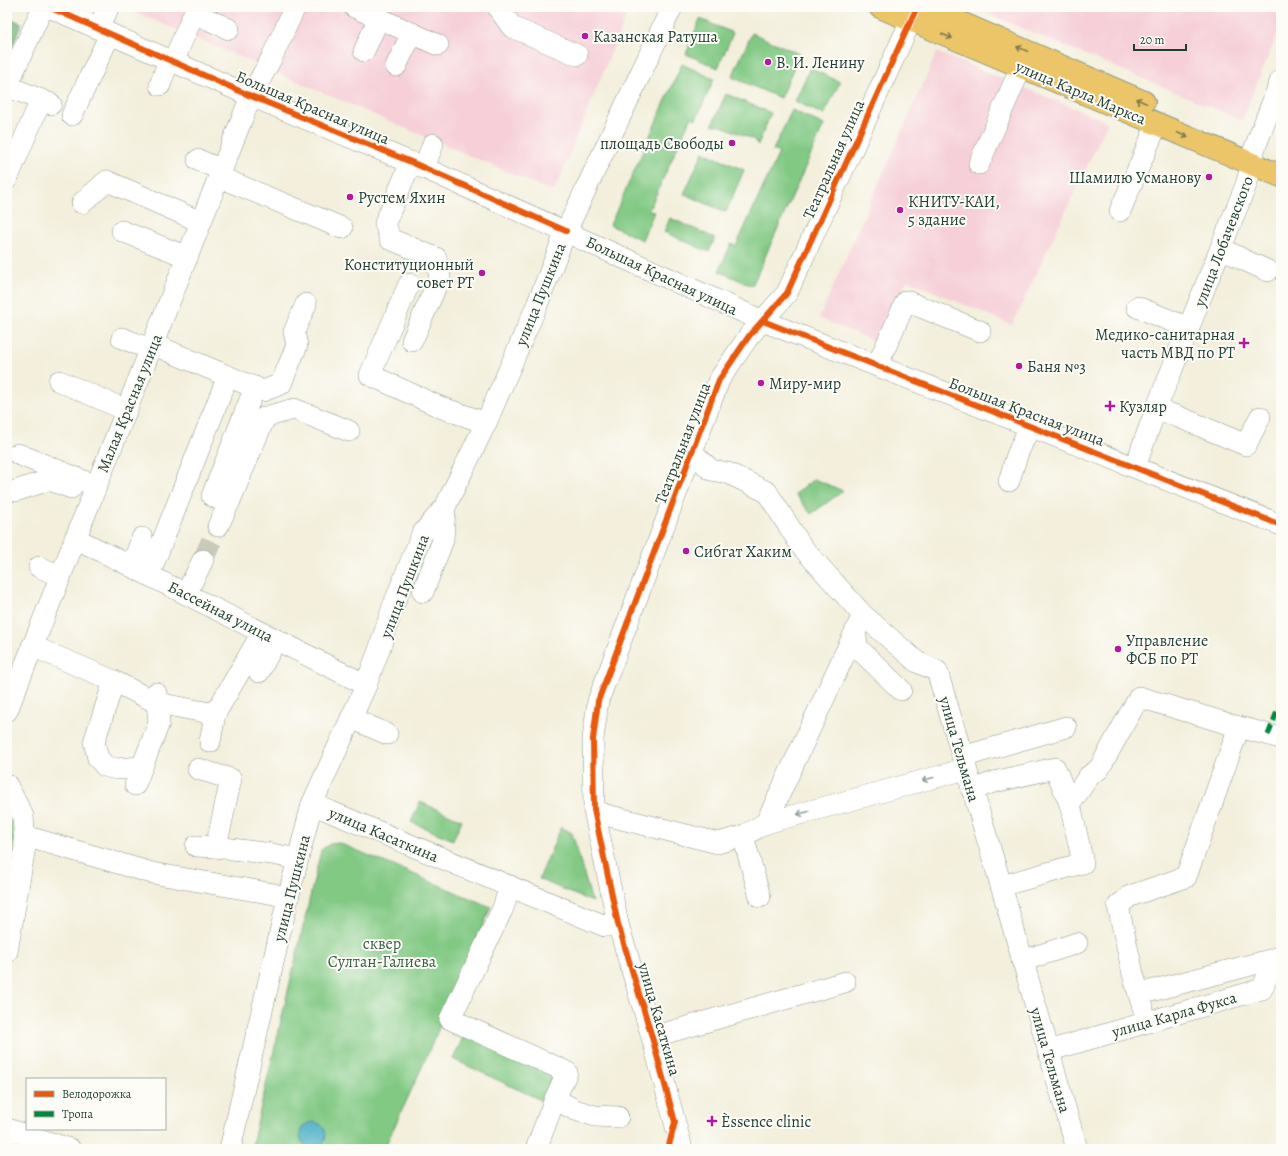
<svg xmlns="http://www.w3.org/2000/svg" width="1288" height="1156" font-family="Alegreya,serif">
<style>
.built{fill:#f6cfd8}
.green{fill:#82c984;stroke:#50835c}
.forest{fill:#69ad72;stroke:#447553}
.water{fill:#46aec5;stroke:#32767c}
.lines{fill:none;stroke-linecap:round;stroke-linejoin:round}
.minor-tunnel{stroke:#c9cbba;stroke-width:21;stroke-dasharray:21 10;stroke-linecap:butt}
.minor-casing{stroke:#899688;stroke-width:22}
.major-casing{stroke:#899688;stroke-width:24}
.minor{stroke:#fff;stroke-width:21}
.major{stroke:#edc569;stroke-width:22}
.quiet{stroke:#00873e;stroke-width:5;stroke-dasharray:10 5;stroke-linecap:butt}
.cycleway-casing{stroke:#fdfcf7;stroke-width:8}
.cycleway{stroke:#e8590c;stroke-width:6}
.oneway{stroke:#7c7a4c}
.oneway2{stroke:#8f9e9a}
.poi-dot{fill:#b5179e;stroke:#fdfcf7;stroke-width:1.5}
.labels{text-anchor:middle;stroke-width:4;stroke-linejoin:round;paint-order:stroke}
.poi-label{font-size:16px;fill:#1f3d34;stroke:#fdfcf7;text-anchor:start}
.street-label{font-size:16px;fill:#1f3d34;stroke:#fdfcf7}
.park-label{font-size:16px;fill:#386048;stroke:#fdfcf7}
</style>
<rect width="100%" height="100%" fill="#fdfcf7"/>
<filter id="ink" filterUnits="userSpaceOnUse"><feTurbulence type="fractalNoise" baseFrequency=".025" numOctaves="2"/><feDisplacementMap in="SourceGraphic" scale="8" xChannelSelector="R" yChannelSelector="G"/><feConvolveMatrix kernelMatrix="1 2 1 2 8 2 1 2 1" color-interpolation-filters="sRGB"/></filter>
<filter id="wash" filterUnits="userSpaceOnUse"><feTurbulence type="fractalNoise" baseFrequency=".012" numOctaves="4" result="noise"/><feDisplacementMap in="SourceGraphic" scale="16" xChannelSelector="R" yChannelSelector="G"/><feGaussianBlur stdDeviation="0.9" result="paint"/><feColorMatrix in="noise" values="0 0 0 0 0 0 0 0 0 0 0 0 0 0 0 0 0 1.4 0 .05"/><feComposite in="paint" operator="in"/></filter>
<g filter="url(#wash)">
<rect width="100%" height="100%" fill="#f3efdc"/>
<g class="built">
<path d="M123,7h507l-76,185z"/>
<path d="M971,7h310v18l-39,95z"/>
<path d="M937,52l171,70 -96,203 -105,-45 -29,63 -59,-25z"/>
</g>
<g class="green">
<path d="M700,19l33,14 -15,35 -32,-14z"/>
<path d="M752,33l48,21 -20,44 -48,-21z"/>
<path d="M682,64l32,15 -18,40 -5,-2 -42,93 5,2 -12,28 -32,-15z"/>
<path d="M810,68l30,14 -16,33 -29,-14z"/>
<path d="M726,94l45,19 -13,32 -5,-6 -34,-14h-7z"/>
<path d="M792,110l32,15 -72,161 -33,-15 12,-27 5,2 43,-93 -6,-3z"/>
<path d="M703,152l41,18 -18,42 -42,-18z"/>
<path d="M670,218l45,20 -6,14 -45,-20z"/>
<path d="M814,479l29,12 -32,23 -16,-20z"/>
<path d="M420,802l42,18 -9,20 -42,-18z"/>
<path d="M7,813c12,21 4,42 0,63z"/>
<path d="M561,827l11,6 20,69 -53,-23z"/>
<path d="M339,843l152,64 -69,160 -38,82h-133l70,-299 9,-6z"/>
<path d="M465,1033l88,42 -8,27 -92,-43z"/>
</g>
<path class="forest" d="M7,17l15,6 -15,36z"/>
<circle class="water" cx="313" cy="1135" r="13"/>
</g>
<g filter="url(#ink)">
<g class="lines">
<path class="minor-tunnel" d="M203,560l15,-34"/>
<defs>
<g id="minor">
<path d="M43,7l-36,79 44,18"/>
<path d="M49,7l202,89 173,72 339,153 518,204"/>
<path d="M354,7l84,38"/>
<path d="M500,7l-1,2 13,18 65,28"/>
<path d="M98,28l11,-21"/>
<path d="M364,51l15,-33"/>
<path d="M173,62l21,-49 35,16"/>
<path d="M396,66l16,-33"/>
<path d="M160,85l9,-25"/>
<path d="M72,115l38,-81"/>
<path d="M198,160l24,10"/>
<path d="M411,162l-26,61 5,16 46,19 4,19 -28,64"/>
<path d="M979,164l42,-97"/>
<path d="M424,168l9,-24"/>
<path d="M219,177l123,51"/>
<path d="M7,179l34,-79"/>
<path d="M82,203l25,-22 94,41"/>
<path d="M1120,211l37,-87"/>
<path d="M122,231l65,26"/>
<path d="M1221,248l23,12 24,11"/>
<path d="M409,284l-39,91 70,32 46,16"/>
<path d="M1137,307l52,21"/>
<path d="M122,338l28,11"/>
<path d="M152,344l111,47 18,-7 16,-39 -3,-13 12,-28"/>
<path d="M877,366l29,-65 74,30"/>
<path d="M59,381l67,29"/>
<path d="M255,387l-43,109 17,7 36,-86 29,-8 55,22"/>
<path d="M1156,409l23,8 67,28 14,-28"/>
<path d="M692,452l19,18 17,3 39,19 35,55 61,68 54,47 20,9 61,204 79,274"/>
<path d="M18,454l78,32"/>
<path d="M1135,467l21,-58 90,-224 6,-21 2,-14 27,-70"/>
<path d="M1009,481l8,-26 13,-29"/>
<path d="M15,491l34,-11 22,8"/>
<path d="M218,526l11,-23"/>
<path d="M75,538l291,147"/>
<path d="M132,566l10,-28"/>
<path d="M39,567l21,9"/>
<path d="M149,575l79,-199"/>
<path d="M423,592l20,-52 2,-33"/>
<path d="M186,594l17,-34"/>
<path d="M855,634l3,14 43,42"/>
<path d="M32,646l82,35 43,22 58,11"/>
<path d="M259,672l17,-32"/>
<path d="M114,681l-20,61 4,16 7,8 11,3 25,-2"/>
<path d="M7,711l244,-615 20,-37 24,-52"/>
<path d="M351,718l36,16"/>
<path d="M210,742l5,-28 47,-81"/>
<path d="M962,757l104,-30"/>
<path d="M198,769l33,10 -15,68 56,7 26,5"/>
<path d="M7,785l16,31 2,31 -18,105"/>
<path d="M135,785l24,-62 -3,-30"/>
<path d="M972,790l22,-8 61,-14 15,36 13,59 -82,23"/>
<path d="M312,804l293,122 13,-2"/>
<path d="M1070,804l19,-28 10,-7 40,-72 100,30"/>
<path d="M594,810l12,5 112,28 25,-7 23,-13 97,-208"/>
<path d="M766,823l200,-54"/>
<path d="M25,836l127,37 122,21 14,4"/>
<path d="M743,836l17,61"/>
<path d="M196,846l20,1"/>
<path d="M510,886l-7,22 -53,111 117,53 -12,27 -19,50"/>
<path d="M1022,961l55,-18"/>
<path d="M1139,994l-6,-20 -15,-68 12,-10 56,-19 53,-150 42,11"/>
<path d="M1143,1008l-4,-14 142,-37"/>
<path d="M652,1037l193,-55"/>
<path d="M1048,1051l214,-62 13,-30"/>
<path d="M555,1099l20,11 20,6 23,1"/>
<path d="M7,1129l63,20"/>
<path d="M230,1149l58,-251 24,-94 52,-114 16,-43 13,-41 29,-72 23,-27 41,-84 51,-118 29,-74 106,-224"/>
<path d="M682,1149l-30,-112 -34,-113 -24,-114 -1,-71 5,-38 121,-321 30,-44 38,-43 130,-286"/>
</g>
<g id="major">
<path d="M880,7l401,169"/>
<path d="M924,7l220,95"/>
</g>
</defs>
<use href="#minor" class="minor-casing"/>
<use href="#major" class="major-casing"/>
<use href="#minor" class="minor"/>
<use href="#major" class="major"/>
<path class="quiet" d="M1268,735l13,-34"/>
<defs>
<g id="cycleway">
<path d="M49,7l202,89 160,66 155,69"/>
<path d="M763,321l518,204"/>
<path d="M668,1149l7,-27 -23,-85 -34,-113 -24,-114 -1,-71 5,-38 121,-321 30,-44 38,-43 130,-286"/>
</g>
</defs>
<use href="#cycleway" class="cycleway-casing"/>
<use href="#cycleway" class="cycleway"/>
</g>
<defs><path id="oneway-shaft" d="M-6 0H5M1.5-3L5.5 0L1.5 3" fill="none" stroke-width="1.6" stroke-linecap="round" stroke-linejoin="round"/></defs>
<g class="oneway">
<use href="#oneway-shaft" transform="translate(947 36) rotate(23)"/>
<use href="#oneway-shaft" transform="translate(1022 49) rotate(-157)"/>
<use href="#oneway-shaft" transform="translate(1141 101) rotate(-157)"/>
<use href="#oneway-shaft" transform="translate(1183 135) rotate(23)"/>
</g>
<g class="oneway2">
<use href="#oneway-shaft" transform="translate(928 779) rotate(165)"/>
<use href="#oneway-shaft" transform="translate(803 813) rotate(165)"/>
</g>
</g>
<g class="poi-dot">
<circle cx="585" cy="36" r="4"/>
<circle cx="768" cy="62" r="4"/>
<circle cx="732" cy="143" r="4"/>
<circle cx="1209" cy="177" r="4"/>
<circle cx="350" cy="197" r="4"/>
<circle cx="900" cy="210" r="4"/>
<circle cx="482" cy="273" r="4"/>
<path d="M1242 337h4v4h4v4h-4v4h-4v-4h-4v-4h4z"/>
<circle cx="1019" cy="366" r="4"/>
<circle cx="761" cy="383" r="4"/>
<path d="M1108 400h4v4h4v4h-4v4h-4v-4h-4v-4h4z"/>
<circle cx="686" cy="551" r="4"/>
<circle cx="1118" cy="649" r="4"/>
<path d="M710 1115h4v4h4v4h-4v4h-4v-4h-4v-4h4z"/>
</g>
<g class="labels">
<g class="poi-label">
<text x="593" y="42">Казанская Ратуша</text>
<text x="776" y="68">В. И. Ленину</text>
<text x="724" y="149" text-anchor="end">площадь Свободы</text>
<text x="1201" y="183" text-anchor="end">Шамилю Усманову</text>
<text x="358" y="203">Рустем Яхин</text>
<text x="908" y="207">КНИТУ-КАИ,<tspan x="908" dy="18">5 здание</tspan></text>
<text x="474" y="270" text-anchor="end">Конституционный<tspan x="474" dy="18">совет РТ</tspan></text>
<text x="1235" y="340" text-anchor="end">Медико-санитарная<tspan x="1235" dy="18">часть МВД по РТ</tspan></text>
<text x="1027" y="372">Баня №3</text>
<text x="769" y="389">Миру-мир</text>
<text x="1119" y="412">Кузляр</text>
<text x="694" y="557">Сибгат Хаким</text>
<text x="1126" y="646">Управление<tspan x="1126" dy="18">ФСБ по РТ</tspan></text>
<text x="721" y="1127">Èssence clinic</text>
</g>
<g class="street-label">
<text transform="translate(1081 92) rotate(23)" y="6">улица Карла Маркса</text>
<text transform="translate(313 107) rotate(23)" y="6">Большая Красная улица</text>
<text transform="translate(833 159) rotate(-66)" y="6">Театральная улица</text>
<text transform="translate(1223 241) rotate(-69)" y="6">улица Лобачевского</text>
<text transform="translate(662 275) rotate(25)" y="6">Большая Красная улица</text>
<text transform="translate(540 294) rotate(-68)" y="6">улица Пушкина</text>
<text transform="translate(129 403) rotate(-68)" y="6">Малая Красная улица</text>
<text transform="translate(1027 411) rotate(21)" y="6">Большая Красная улица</text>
<text transform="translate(682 443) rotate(-69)" y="6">Театральная улица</text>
<text transform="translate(404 586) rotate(-69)" y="6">улица Пушкина</text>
<text transform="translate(221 611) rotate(27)" y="6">Бассейная улица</text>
<text transform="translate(960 749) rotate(74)" y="6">улица Тельмана</text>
<text transform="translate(384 834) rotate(23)" y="6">улица Касаткина</text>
<text transform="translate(291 888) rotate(-76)" y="6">улица Пушкина</text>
<text transform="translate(1174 1014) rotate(-16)" y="6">улица Карла Фукса</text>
<text transform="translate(660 1019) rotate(74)" y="6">улица Касаткина</text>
<text transform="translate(1051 1060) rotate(74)" y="6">улица Тельмана</text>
</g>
<g class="park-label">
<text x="382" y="949">сквер<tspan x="382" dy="18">Султан-Галиева</tspan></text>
</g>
</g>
<rect width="1288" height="1156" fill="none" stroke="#fdfcf7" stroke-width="24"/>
<rect x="26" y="1078" width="140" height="52" fill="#fdfcf7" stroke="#a4b0a9"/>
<rect x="34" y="1091" width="20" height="6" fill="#e8590c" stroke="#a4b0a9"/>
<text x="62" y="1098" font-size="12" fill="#1f3d34">Велодорожка</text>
<rect x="34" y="1111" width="20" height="6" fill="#00873e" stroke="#a4b0a9"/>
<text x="62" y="1118" font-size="12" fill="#1f3d34">Тропа</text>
<path d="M1134 44v6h52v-6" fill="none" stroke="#1f3d34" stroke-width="2"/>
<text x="1140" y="44" font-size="12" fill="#1f3d34" stroke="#fdfcf7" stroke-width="3" paint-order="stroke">20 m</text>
</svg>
